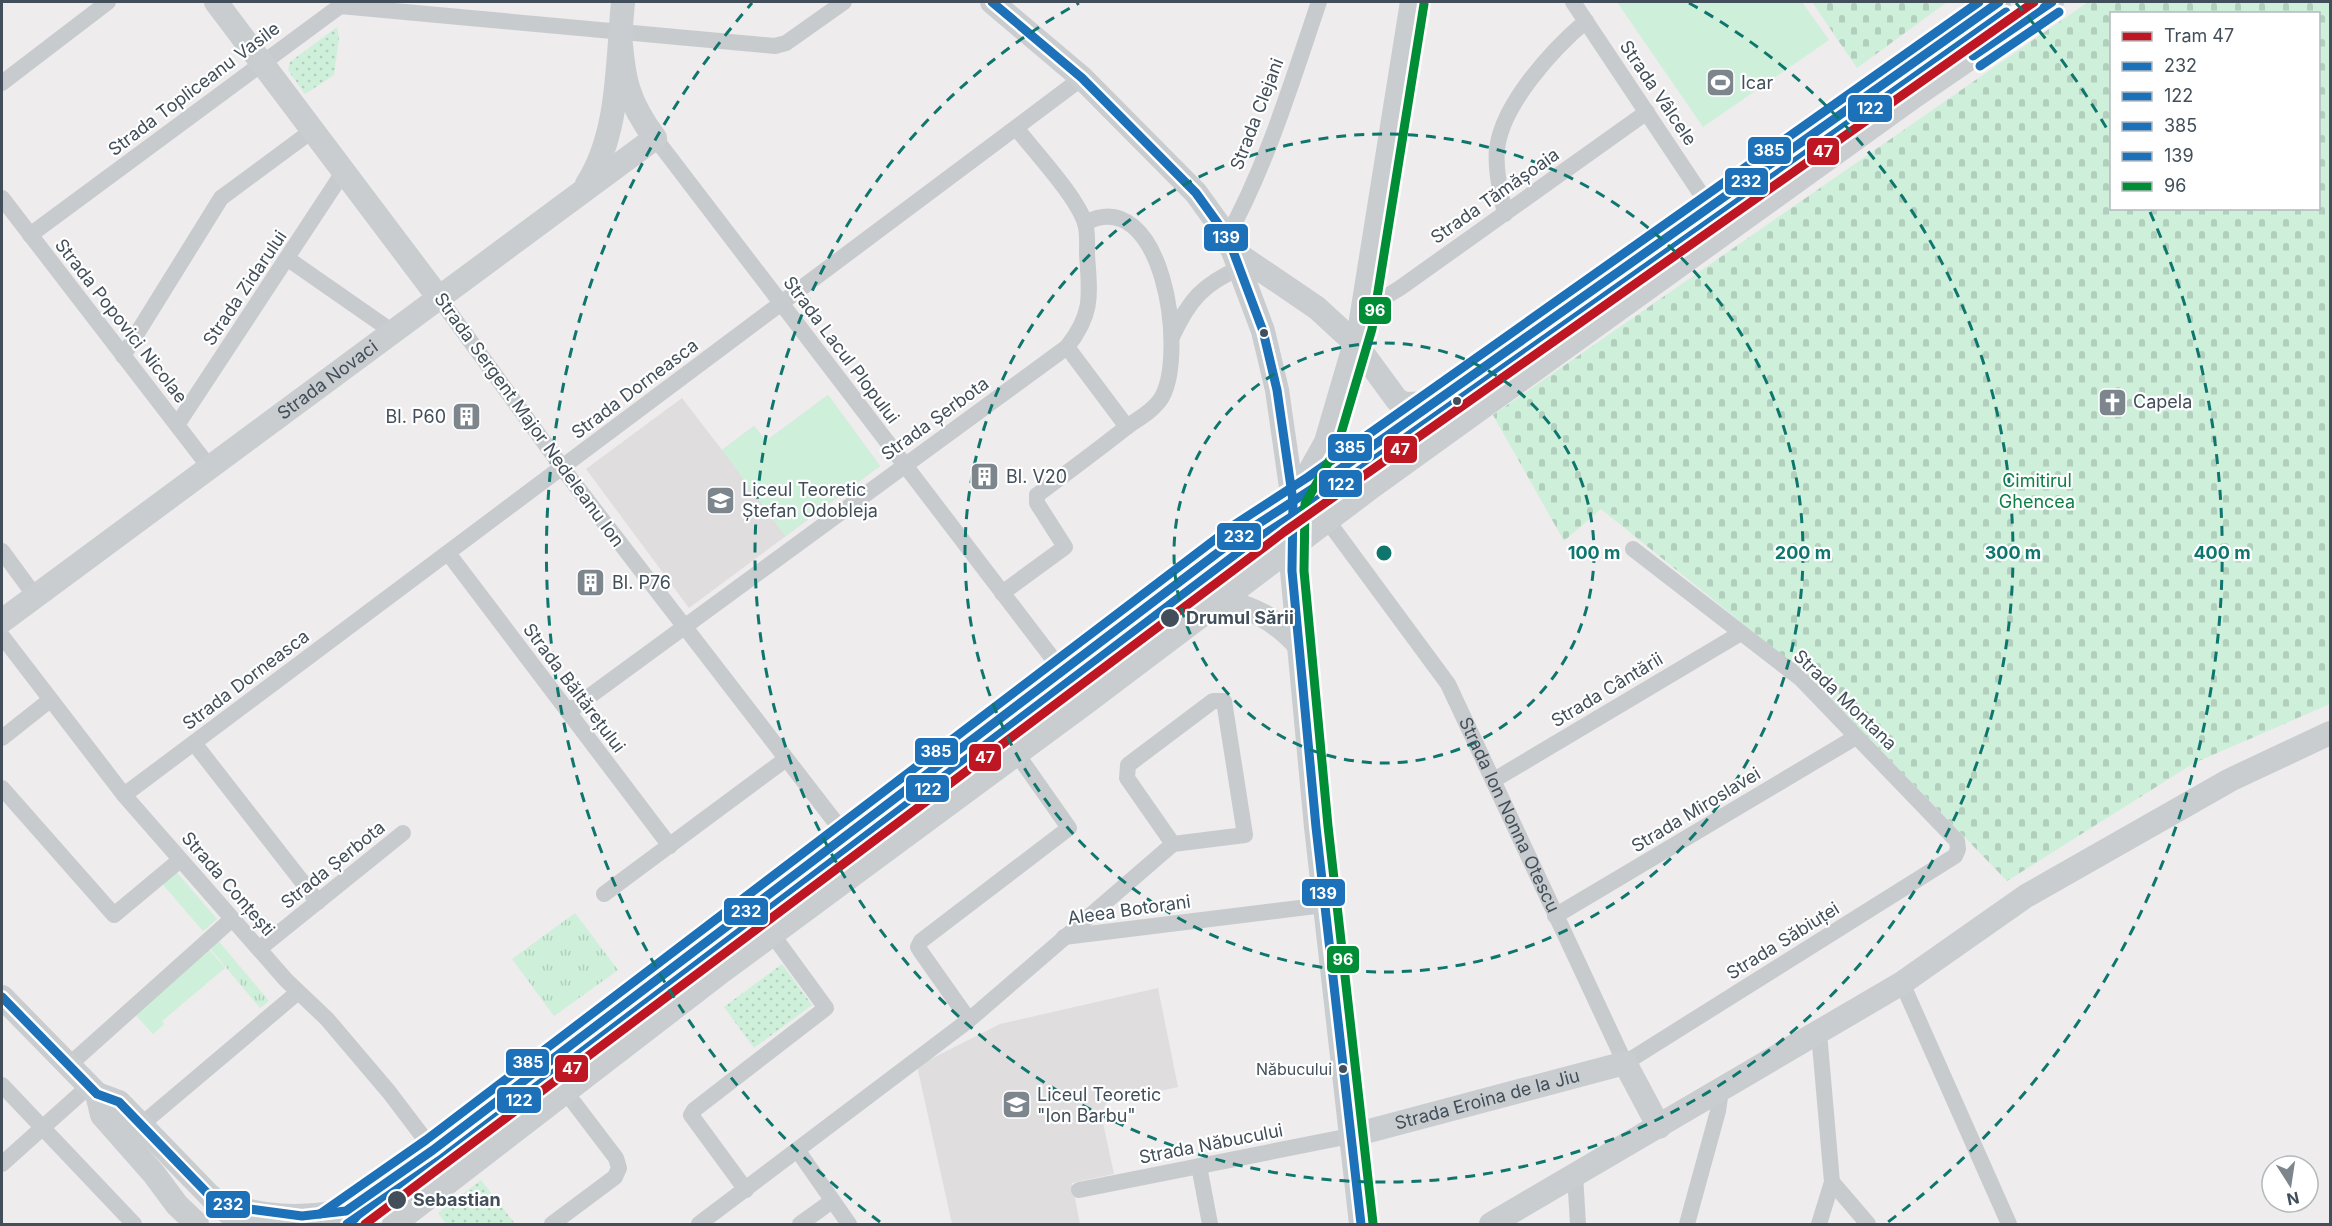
<svg xmlns="http://www.w3.org/2000/svg" width="2332" height="1226" font-family="Inter,sans-serif">
<style>
.education{fill:#dfddde}
.grass{fill:url(#grass-tufts)}
.cemetery{fill:url(#cemetery-stones);fill-rule:evenodd}
.park{fill:url(#park-dots)}
.garden{fill:#ceefda}
.lines{fill:none;stroke-linecap:round;stroke-linejoin:round}
.street{stroke:#c8cbce;stroke-width:16}
.secondary{stroke:#c9cdd0;stroke-width:24}
.bus-1-casing{stroke:#fff;stroke-width:14}
.bus-2-casing{stroke:#fff;stroke-width:14}
.bus-3-casing{stroke:#fff;stroke-width:14}
.bus-4-casing{stroke:#fff;stroke-width:14}
.bus-5-casing{stroke:#fff;stroke-width:14}
.bus-1{stroke:#1d71b8;stroke-width:9}
.bus-2{stroke:#1d71b8;stroke-width:9}
.bus-3{stroke:#1d71b8;stroke-width:9}
.bus-4{stroke:#1d71b8;stroke-width:9}
.bus-5{stroke:#008d36;stroke-width:9}
.tram-1-casing{stroke:#fff;stroke-width:14}
.tram-1{stroke:#be1622;stroke-width:9}
.ring{fill:none;stroke:#0f766e;stroke-width:3;stroke-dasharray:10 8}
.bus-dot{fill:#424f5a;stroke:#fff;stroke-width:2}
.labels{text-anchor:middle;stroke-width:4.5;stroke-linejoin:round;paint-order:stroke}
.bus-label{font-size:16px;fill:#424f5a;stroke:#fff;text-anchor:end}
.poi-label{font-size:18px;fill:#424f5a;stroke:#fff;text-anchor:start}
.street-label{font-size:18px;fill:#424f5a;stroke:#fff}
.park-label{font-size:18px;fill:#0f8046;stroke:#fff}
.stop-label{font-size:18px;font-weight:bold;fill:#424f5a;stroke:#fff;text-anchor:start}
.centre{fill:#0f766e;stroke:#fff;stroke-width:3}
.ring-label{font-size:18px;text-anchor:middle;font-weight:bold;fill:#0f766e;stroke:#fff;stroke-width:4.5;stroke-linejoin:round;paint-order:stroke}
.line-badge{stroke:#fff;stroke-width:2}
.badge-label{font-size:16px;text-anchor:middle;font-weight:bold;fill:#fff}
</style>
<defs>
<pattern id="grass-tufts" width="24" height="20" patternUnits="userSpaceOnUse" patternTransform="scale(1.5)"><rect width="24" height="20" fill="#ceefda"/><path d="M3 7l-1-3M5 7V3M7 7l1-3M15 17l-1-3M17 17v-4M19 17l1-3" fill="none" stroke="#b2cfbd"/></pattern>
<pattern id="cemetery-stones" width="16" height="16" patternUnits="userSpaceOnUse" patternTransform="scale(1.5)"><rect width="16" height="16" fill="#ceefda"/><path d="M2 7V4a2 2 0 0 1 4 0v3zM10 15v-3a2 2 0 0 1 4 0v3z" fill="#b2cfbd"/></pattern>
<pattern id="park-dots" width="8" height="8" patternUnits="userSpaceOnUse" patternTransform="scale(1.5)"><rect width="8" height="8" fill="#ceefda"/><path d="M2 2h.1M6 6h.1" fill="none" stroke="#b2cfbd" stroke-width="1.8" stroke-linecap="round"/></pattern>
</defs>
<rect width="100%" height="100%" fill="#eeecec"/>
<g class="education">
<path d="M828,395l52,71 -191,142 -103,-139 96,-71 40,52 32,-24 12,15z"/>
<path d="M1158,988l20,99 -71,16 -3,4 -2,11 12,56 -42,9 8,41h-128l-35,-158 83,-42z"/>
</g>
<g class="grass">
<path d="M575,913l43,57 -64,46 -42,-57z"/>
<path d="M216,938l53,63 -9,7 -52,-62z"/>
</g>
<g class="cemetery">
<path d="M1812,2h135l-90,66z"/>
<path d="M2088,2h242v702l-136,59 -187,118 -194,-201 -212,-171 -37,32 -71,-126zM2112,14h206v194h-206z"/>
</g>
<g class="park">
<path d="M337,27l2,10 -5,38 -29,19 -17,-24 2,-8z"/>
<path d="M782,964l30,41 -58,43 -30,-41z"/>
<path d="M481,1180l34,44h-69l-8,-11z"/>
</g>
<g class="garden">
<path d="M1617,2h185l27,38 -126,87z"/>
<path d="M828,395l52,71 -95,70 -63,-86 32,-24 12,15z"/>
<path d="M173,868l44,51 -14,12 -44,-51z"/>
<path d="M207,947l18,21 -63,53 2,3 -11,10 -20,-22z"/>
</g>
<g class="lines">
<g class="street">
<path d="M1573,2l136,204"/>
<path d="M2,83l106,-81"/>
<path d="M655,138l408,534"/>
<path d="M2,198l208,270"/>
<path d="M1505,214c-4,-21 -10,-43 -8,-65 5,-45 56,-100 89,-128"/>
<path d="M30,235l310,-229 435,40 11,-3 58,-41"/>
<path d="M1226,239c41,-74 66,-158 93,-237"/>
<path d="M288,259l105,73"/>
<path d="M439,298l134,184 273,354"/>
<path d="M1364,310l36,-22 247,-176"/>
<path d="M1172,337c17,-37 31,-53 68,-69"/>
<path d="M1067,347l60,80"/>
<path d="M123,356l98,-158 92,-68"/>
<path d="M177,425l167,-254"/>
<path id="s1" d="M1293,501l34,19 121,164 177,379 330,-207 3,-7 -1,-8 -156,-162 -168,-130"/>
<path d="M2,551l33,45"/>
<path d="M448,553l222,293"/>
<path d="M1002,593l63,-46 -28,-44v-8c31,-23 61,-45 91,-69 12,-8 27,-17 34,-29 25,-45 1,-215 -77,-174"/>
<path d="M2,636l122,159 162,185 41,39 62,73 44,58"/>
<path d="M568,712l499,-365c26,-33 23,-51 20,-92 0,-9 1,-23 -2,-32 -9,-27 -49,-70 -68,-94"/>
<path d="M2,738l48,-38"/>
<path d="M194,743l124,159"/>
<path d="M1494,780l247,-147"/>
<path d="M2,788l112,127 66,-55"/>
<path d="M124,795l958,-717"/>
<path d="M604,894l182,-135"/>
<path d="M1555,916l301,-179"/>
<path d="M1064,937l260,-32"/>
<path d="M259,949l144,-116"/>
<path d="M1902,983l107,241"/>
<path d="M969,1020l-48,-68 -3,-5 3,-6 148,-113 -52,-74"/>
<path d="M69,1065l163,-146"/>
<path d="M2,1085l132,139"/>
<path d="M142,1124l155,-131"/>
<path d="M798,1151l51,73"/>
<path d="M2,1164l87,-78"/>
<path d="M1199,1166l11,58"/>
<path d="M1575,1175l3,49"/>
<path d="M1832,1182l36,42"/>
<path d="M746,1190l-55,-75 3,-5 132,-102 -54,-74"/>
<path d="M1079,1190l271,-54"/>
<path d="M552,1224l63,-47 4,-9 -3,-10 -51,-67"/>
<path d="M699,1224l270,-204 204,-176 72,-9 -21,-134h-11l-85,64 -1,13 46,66"/>
<path d="M800,1224l32,-23"/>
<path d="M1687,1224l31,-113 3,-21"/>
<path d="M1819,1224l13,-42 -13,-149"/>
</g>
<g class="secondary">
<path d="M216,2l223,296"/>
<path d="M992,2l90,76 114,115 23,32 14,26 30,80 14,59 16,111 -1,70 24,256 45,397"/>
<path d="M587,184c33,-52 30,-122 36,-182"/>
<path d="M1233,251l84,57 39,36 41,56 8,4 29,-1"/>
<path d="M1297,494l29,-52 34,-116 52,-324"/>
<path d="M1219,601c35,6 57,19 81,45"/>
<path id="s2" d="M2,621l653,-483c-28,-37 -32,-61 -35,-106"/>
<path d="M2,997l95,97 22,8 90,93 32,29"/>
<path d="M97,1094l5,21 52,59 23,31 20,19"/>
<path id="s3" d="M1350,1136l275,-73 34,64"/>
<path d="M221,1202c38,16 83,17 122,9"/>
<path d="M327,1224l106,-74 808,-615 74,-48 684,-485"/>
<path d="M394,1224l327,-252 363,-268 289,-218 543,-391 136,-93"/>
<path d="M1491,1224l411,-241 124,-87 204,-116 100,-47"/>
</g>
<defs>
<g id="bus-1">
<path d="M1973,56l79,-54"/>
<path d="M2,997l95,97 22,8 90,93 25,12 68,9 44,-5 87,-61 808,-615 74,-48 684,-485"/>
</g>
<g id="bus-2">
<path d="M1980,66l79,-54"/>
<path d="M347,1224l93,-64 808,-615 74,-48 684,-485"/>
</g>
<g id="bus-3">
<path d="M1966,46l65,-44"/>
<path d="M320,1214l106,-74 808,-615 74,-48 671,-475"/>
</g>
<path id="bus-4" d="M992,2l90,76 114,115 23,32 14,26 30,80 14,59 16,111 -1,70 24,256 45,397"/>
<path id="bus-5" d="M1373,1223l-45,-397 -24,-255 1,-67 32,-57 35,-118 52,-325"/>
</defs>
<use href="#bus-1" class="bus-1-casing"/>
<use href="#bus-2" class="bus-2-casing"/>
<use href="#bus-3" class="bus-3-casing"/>
<use href="#bus-4" class="bus-4-casing"/>
<use href="#bus-5" class="bus-5-casing"/>
<use href="#bus-1" class="bus-1"/>
<use href="#bus-2" class="bus-2"/>
<use href="#bus-3" class="bus-3"/>
<use href="#bus-4" class="bus-4"/>
<use href="#bus-5" class="bus-5"/>
<defs>
<path id="tram-1" d="M365,1224l919,-692 750,-530"/>
</defs>
<use href="#tram-1" class="tram-1-casing"/>
<use href="#tram-1" class="tram-1"/>
</g>
<g class="ring">
<circle cx="1384" cy="553" r="210"/>
<circle cx="1384" cy="553" r="419"/>
<path d="M1689 3A629 629 0 1 1 1079 3"/>
<path d="M880 1222A838 838 0 0 1 752 3M2016 3A838 838 0 0 1 2110 134M2150 212A838 838 0 0 1 1888 1222"/>
</g>
<defs>
<symbol id="stadium-square" viewBox="-11 -11 22 22"><rect x="-9" y="-9" width="18" height="18" rx="4" fill="#7e868d" stroke="#fff"/><path d="M0-5a6.5 5 0 1 0 0 10a6.5 5 0 1 0 0-10ZM-3.5-1.8h7v3.6h-7Z" fill="#fff"/></symbol>
<symbol id="church-square" viewBox="-11 -11 22 22"><rect x="-9" y="-9" width="18" height="18" rx="4" fill="#7e868d" stroke="#fff"/><path d="M-1.2-6h2.4v3.5h3.3v2.4h-3.3V6h-2.4V-.1h-3.3v-2.4h3.3Z" fill="#fff"/></symbol>
<symbol id="building-square" viewBox="-11 -11 22 22"><rect x="-9" y="-9" width="18" height="18" rx="4" fill="#7e868d" stroke="#fff"/><path d="M-4-6H4V6H1V3H-1V6H-4ZM-2.5-4.3h1.7v1.8h-1.7ZM.8-4.3h1.7v1.8H.8ZM-2.5-1h1.7V.8h-1.7ZM.8-1h1.7V.8H.8Z" fill="#fff"/></symbol>
<symbol id="school-square" viewBox="-11 -11 22 22"><rect x="-9" y="-9" width="18" height="18" rx="4" fill="#7e868d" stroke="#fff"/><path d="M0-5L7-2L0 1L-7-2ZM-4 1L0 2.5L4 1V4Q0 6-4 4Z" fill="#fff"/></symbol>
</defs>
<g fill-rule="evenodd">
<use href="#stadium-square" x="1704" y="66" width="33" height="33"/>
<use href="#church-square" x="2096" y="386" width="33" height="33"/>
<use href="#building-square" x="450" y="400" width="33" height="33"/>
<use href="#building-square" x="968" y="460" width="33" height="33"/>
<use href="#school-square" x="704" y="484" width="33" height="33"/>
<use href="#building-square" x="574" y="566" width="33" height="33"/>
<use href="#school-square" x="1000" y="1088" width="33" height="33"/>
</g>
<g class="bus-dot">
<circle cx="1264" cy="333" r="5"/>
<circle cx="1457" cy="401" r="5"/>
<circle cx="1170" cy="618" r="10"/>
<circle cx="1343" cy="1069" r="5"/>
<circle cx="397" cy="1200" r="10"/>
</g>
<g class="labels">
<g class="bus-label">
<text x="1332" y="1075">Năbucului</text>
</g>
<g class="poi-label">
<text x="1741" y="89">Icar</text>
<text x="2133" y="408">Capela</text>
<text x="446" y="423" text-anchor="end">Bl. P60</text>
<text x="1006" y="483">Bl. V20</text>
<text x="742" y="496">Liceul Teoretic<tspan x="742" dy="21">Ștefan Odobleja</tspan></text>
<text x="612" y="589">Bl. P76</text>
<text x="1037" y="1101">Liceul Teoretic<tspan x="1037" dy="21">"Ion Barbu"</tspan></text>
</g>
<g class="street-label">
<text transform="translate(194 89) rotate(-37)" y="6">Strada Topliceanu Vasile</text>
<text transform="translate(1658 93) rotate(56)" y="6">Strada Vâlcele</text>
<text transform="translate(1257 114) rotate(-69)" y="6">Strada Clejani</text>
<text transform="translate(1495 196) rotate(-35)" y="6">Strada Tămășoaia</text>
<text transform="translate(245 288) rotate(-56)" y="6">Strada Zidarului</text>
<text transform="translate(121 321) rotate(52)" y="6">Strada Popovici Nicolae</text>
<text transform="translate(841 350) rotate(53)" y="6">Strada Lacul Plopului</text>
<text dy="6" stroke="none"><textPath href="#s2" startOffset="405">Strada Novaci</textPath></text>
<text transform="translate(635 389) rotate(-37)" y="6">Strada Dorneasca</text>
<text transform="translate(935 419) rotate(-36)" y="6">Strada Șerbota</text>
<text transform="translate(529 420) rotate(54)" y="6">Strada Sergent Major Nedeleanu Ion</text>
<text transform="translate(246 680) rotate(-37)" y="6">Strada Dorneasca</text>
<text transform="translate(574 688) rotate(53)" y="6">Strada Băltărețului</text>
<text transform="translate(1607 690) rotate(-31)" y="6">Strada Cântării</text>
<text transform="translate(1845 700) rotate(44)" y="6">Strada Montana</text>
<text transform="translate(1696 810) rotate(-31)" y="6">Strada Miroslavei</text>
<text dy="6" stroke="none"><textPath href="#s1" startOffset="387">Strada Ion Nonna Otescu</textPath></text>
<text transform="translate(333 865) rotate(-39)" y="6">Strada Șerbota</text>
<text transform="translate(228 884) rotate(49)" y="6">Strada Conțești</text>
<text transform="translate(1129 910) rotate(-8)" y="6">Aleea Botorani</text>
<text transform="translate(1783 941) rotate(-32)" y="6">Strada Săbiuței</text>
<text dy="6" stroke="none"><textPath href="#s3" startOffset="142">Strada Eroina de la Jiu</textPath></text>
<text transform="translate(1211 1144) rotate(-11)" y="6">Strada Năbucului</text>
</g>
<g class="park-label">
<text x="2037" y="487">Cimitirul<tspan x="2037" dy="21">Ghencea</tspan></text>
</g>
<g class="stop-label">
<text x="1186" y="624">Drumul Sării</text>
<text x="413" y="1206">Sebastian</text>
</g>
</g>
<circle cx="1384" cy="553" r="9" class="centre"/>
<g class="ring-label">
<text x="1594" y="559">100 m</text>
<text x="1803" y="559">200 m</text>
<text x="2013" y="559">300 m</text>
<text x="2222" y="559">400 m</text>
</g>
<g class="line-badge">
<rect x="1847" y="94" width="46" height="29" rx="6" fill="#1d71b8"/>
<rect x="1747" y="136" width="45" height="29" rx="6" fill="#1d71b8"/>
<rect x="1806" y="137" width="34" height="29" rx="6" fill="#be1622"/>
<rect x="1724" y="167" width="45" height="29" rx="6" fill="#1d71b8"/>
<rect x="1203" y="223" width="46" height="29" rx="6" fill="#1d71b8"/>
<rect x="1358" y="296" width="34" height="29" rx="6" fill="#008d36"/>
<rect x="1327" y="433" width="46" height="29" rx="6" fill="#1d71b8"/>
<rect x="1383" y="435" width="35" height="29" rx="6" fill="#be1622"/>
<rect x="1318" y="469" width="45" height="29" rx="6" fill="#1d71b8"/>
<rect x="1216" y="522" width="46" height="29" rx="6" fill="#1d71b8"/>
<rect x="914" y="737" width="45" height="29" rx="6" fill="#1d71b8"/>
<rect x="968" y="743" width="34" height="29" rx="6" fill="#be1622"/>
<rect x="905" y="774" width="45" height="29" rx="6" fill="#1d71b8"/>
<rect x="1301" y="878" width="45" height="29" rx="6" fill="#1d71b8"/>
<rect x="723" y="897" width="46" height="29" rx="6" fill="#1d71b8"/>
<rect x="1326" y="945" width="34" height="29" rx="6" fill="#008d36"/>
<rect x="505" y="1048" width="45" height="29" rx="6" fill="#1d71b8"/>
<rect x="554" y="1054" width="35" height="29" rx="6" fill="#be1622"/>
<rect x="496" y="1086" width="46" height="28" rx="6" fill="#1d71b8"/>
<rect x="205" y="1190" width="46" height="29" rx="6" fill="#1d71b8"/>
</g>
<g class="badge-label">
<text x="1870" y="114">122</text>
<text x="1769" y="156">385</text>
<text x="1823" y="157">47</text>
<text x="1746" y="187">232</text>
<text x="1226" y="243">139</text>
<text x="1375" y="316">96</text>
<text x="1350" y="453">385</text>
<text x="1400" y="455">47</text>
<text x="1341" y="490">122</text>
<text x="1239" y="542">232</text>
<text x="936" y="757">385</text>
<text x="985" y="763">47</text>
<text x="928" y="795">122</text>
<text x="1323" y="899">139</text>
<text x="746" y="917">232</text>
<text x="1343" y="965">96</text>
<text x="528" y="1068">385</text>
<text x="572" y="1074">47</text>
<text x="519" y="1106">122</text>
<text x="228" y="1210">232</text>
</g>
<rect width="2332" height="1226" fill="none" stroke="#424f5a" stroke-width="6"/>
<rect x="2110" y="12" width="210" height="198" fill="#ffffff" stroke="#b3b9bd" stroke-width="1.5"/>
<rect x="2122" y="32" width="30" height="9" fill="#be1622" stroke="#b3b9bd" stroke-width="1.5"/>
<text x="2164" y="42" font-size="18" fill="#424f5a">Tram 47</text>
<rect x="2122" y="62" width="30" height="9" fill="#1d71b8" stroke="#b3b9bd" stroke-width="1.5"/>
<text x="2164" y="72" font-size="18" fill="#424f5a">232</text>
<rect x="2122" y="92" width="30" height="9" fill="#1d71b8" stroke="#b3b9bd" stroke-width="1.5"/>
<text x="2164" y="102" font-size="18" fill="#424f5a">122</text>
<rect x="2122" y="122" width="30" height="9" fill="#1d71b8" stroke="#b3b9bd" stroke-width="1.5"/>
<text x="2164" y="132" font-size="18" fill="#424f5a">385</text>
<rect x="2122" y="152" width="30" height="9" fill="#1d71b8" stroke="#b3b9bd" stroke-width="1.5"/>
<text x="2164" y="162" font-size="18" fill="#424f5a">139</text>
<rect x="2122" y="182" width="30" height="9" fill="#008d36" stroke="#b3b9bd" stroke-width="1.5"/>
<text x="2164" y="192" font-size="18" fill="#424f5a">96</text>
<g transform="translate(2290 1184) rotate(168)"><circle r="28" fill="#ffffff" stroke="#b3b9bd" stroke-width="1.5"/>
<path d="M0-4.5L10 22L0 15L-10 22Z" fill="#7e868d"/>
<text y="-9" font-size="16" font-weight="bold" text-anchor="middle" fill="#424f5a">N</text>
</g>
</svg>
